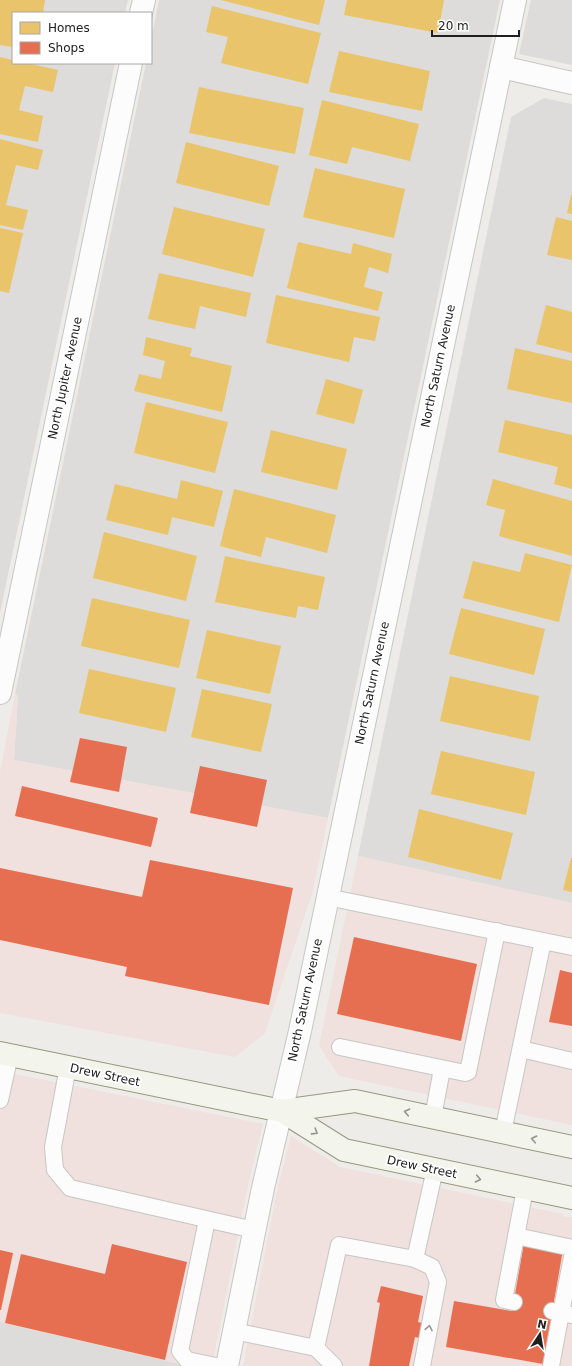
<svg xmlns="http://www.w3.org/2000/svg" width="572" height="1366" font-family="'DejaVu Sans',sans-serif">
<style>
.residential{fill:#dddcda}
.commercial{fill:#f0e0de}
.homes{fill:#e9c46a}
.shops{fill:#e76f51}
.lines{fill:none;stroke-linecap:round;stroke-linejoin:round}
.service-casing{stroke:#c7c6c4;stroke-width:18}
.minor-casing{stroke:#c7c6c4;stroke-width:24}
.tertiary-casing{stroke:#c7c6c4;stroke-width:24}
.secondary-casing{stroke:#969880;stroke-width:24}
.service{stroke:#fcfcfc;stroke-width:16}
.minor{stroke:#fcfcfc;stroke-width:22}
.tertiary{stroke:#fcfcfc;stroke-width:22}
.secondary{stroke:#f3f4eb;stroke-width:22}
.oneway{stroke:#949590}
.oneway2{stroke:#999}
.labels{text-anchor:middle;stroke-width:4;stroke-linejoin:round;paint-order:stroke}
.street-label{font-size:12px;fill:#202020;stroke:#fff}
</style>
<rect width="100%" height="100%" fill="#eeece8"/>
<g class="residential">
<path d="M0,0h128l-3,13h-112v50h102l-115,550z"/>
<path d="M159,0h341l-172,818 -314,-58 4,-64 -3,-2 131,-631h5v-23z"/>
<path d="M531,0h41v65l-53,-11z"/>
<path d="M544,98l28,6v799l-214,-47 153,-739z"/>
<path d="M0,1322l188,44h-188z"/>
</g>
<g class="commercial">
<path d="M15,694l3,2 -4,64 314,58 -16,76 -47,139 -30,24 -235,-44v-241z"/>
<path d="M358,856l214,47v222l-233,-49 -20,-30z"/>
<path d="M0,1071l263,53 -15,61 -36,181h-24l-188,-44z"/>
<path d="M291,1136l49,31 223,47 1,3h8v149h-329l34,-175z"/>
</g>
<g class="homes">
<path d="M0,0h45l-2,13h-30v34l-13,-2z"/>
<path d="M221,0h104l-6,25z"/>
<path d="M347,0h97l-6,33 -94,-18z"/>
<path d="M212,6l109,27 -13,51 -87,-21 7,-26 -22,-5z"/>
<path d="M339,51l91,20 -8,40 -93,-19z"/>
<path d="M0,57l13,3v3h14l31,7 -5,22 -28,-6 -6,24 24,6 -5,26 -38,-8z"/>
<path d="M199,87l105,21 -9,46 -106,-21z"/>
<path d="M322,100l97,24 -9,37 -58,-14 -5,17 -38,-9z"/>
<path d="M0,139l43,11 -5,20 -22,-5 -10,40 22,5 -5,20 -23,-5z"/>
<path d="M186,142l93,24 -10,40 -93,-23z"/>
<path d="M315,168l90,21 -11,49 -91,-21z"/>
<path d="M571,195h1v19l-5,-1z"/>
<path d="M174,207l91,22 -12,48 -91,-23z"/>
<path d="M556,217l16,4v39l-25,-5z"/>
<path d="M0,228l23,5 -14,60 -9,-2z"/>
<path d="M298,242l53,12 2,-11 39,11 -4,19 -19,-6 -5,20 19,5 -5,19 -91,-23z"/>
<path d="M159,273l92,20 -5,24 -46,-11 -5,23 -47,-10z"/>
<path d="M276,295l104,22 -5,24 -21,-4 -5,25 -83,-19z"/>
<path d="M546,305l26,7v41l-36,-9z"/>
<path d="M146,337l46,11 -2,8 42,10 -10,46 -88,-21 5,-17 22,5 4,-18 -22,-6z"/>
<path d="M515,348l57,13v42l-65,-14z"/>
<path d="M326,379l37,11 -9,34 -38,-10z"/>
<path d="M146,402l82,20 -13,51 -81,-20z"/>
<path d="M505,420l67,15v54l-18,-5 4,-17 -60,-15z"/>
<path d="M271,430l76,19 -10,41 -76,-18z"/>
<path d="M493,479l79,22v55l-73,-20 6,-26 -19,-5z"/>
<path d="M181,480l42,11 -9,36 -42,-10 -4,18 -62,-15 9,-36 62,15z"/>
<path d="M234,489l102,26 -9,38 -61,-16 -5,20 -41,-11z"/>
<path d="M104,532l93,24 -11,45 -93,-23z"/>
<path d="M525,553l47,12 -13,57 -96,-24 10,-37 47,11z"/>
<path d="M225,556l100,21 -7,33 -20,-4 -2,12 -81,-16z"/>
<path d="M92,598l98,22 -11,48 -98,-22z"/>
<path d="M461,608l84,21 -11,46 -85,-21z"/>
<path d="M207,630l74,16 -11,48 -74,-16z"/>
<path d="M89,669l87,19 -10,44 -87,-19z"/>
<path d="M450,676l89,20 -9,45 -90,-20z"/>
<path d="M202,689l70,15 -11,48 -70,-15z"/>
<path d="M441,751l94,21 -9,43 -95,-21z"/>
<path d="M419,809l94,24 -12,47 -93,-23z"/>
<path d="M571,858h1v34l-9,-2z"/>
</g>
<g class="shops">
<path d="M80,738l47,9 -8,45 -49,-10z"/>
<path d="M200,766l67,14 -10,47 -67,-14z"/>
<path d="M22,786l136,32 -7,29 -136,-31z"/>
<path d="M150,860l143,28 -24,117 -144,-29 2,-9 -127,-27v-72l142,29z"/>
<path d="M354,937l123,27 -16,77 -124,-27z"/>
<path d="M560,970l12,3v53l-23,-4z"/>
<path d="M524,1243l39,7 -20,114 -97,-17 8,-46 58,10z"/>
<path d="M112,1244l75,18 -22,98 -160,-37 16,-69 84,20z"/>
<path d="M0,1250l13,3 -12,57h-1z"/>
<path d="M381,1286l42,10 -5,26 4,1 -3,15 -4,-1 -6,29h-40l11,-63 -3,-1z"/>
</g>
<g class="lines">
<defs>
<g id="service">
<path d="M327,897l245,50"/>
<path d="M340,1047l125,26 3,-1 29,-141"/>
<path d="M521,1049l51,12"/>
<path d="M68,1067l-15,80 2,23 15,18 184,42"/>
<path d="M0,1100l10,-45"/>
<path d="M433,1117l9,-48"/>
<path d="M503,1132l40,-191"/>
<path d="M207,1220l-27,131 7,9 29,6"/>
<path d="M516,1236l56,12"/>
<path d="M415,1259l17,8 6,15 -16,84"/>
<path d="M514,1302l-10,-2 21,-111"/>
<path d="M552,1311l9,2 11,-56"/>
<path d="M234,1331l82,17 23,-103 76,14 20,-90"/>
<path d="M316,1348l18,18"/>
<path d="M551,1366l10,-53 10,2"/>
</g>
<g id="minor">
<path d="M141,13l3,-13"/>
<path d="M501,67l71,16"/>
<path d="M0,693l131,-630"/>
</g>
<path id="tertiary" d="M227,1366l36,-178 37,-157 215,-1031"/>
<g id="secondary">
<path d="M0,1053l282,58 73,-10 217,46"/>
<path d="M282,1111l62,39 228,48"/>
</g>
</defs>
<use href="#service" class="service-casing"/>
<use href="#minor" class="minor-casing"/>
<use href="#tertiary" class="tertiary-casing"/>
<use href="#secondary" class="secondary-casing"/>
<use href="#service" class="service"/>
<use href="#minor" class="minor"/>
<use href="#tertiary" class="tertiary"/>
<use href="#secondary" class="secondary"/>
</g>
<defs><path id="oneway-chevron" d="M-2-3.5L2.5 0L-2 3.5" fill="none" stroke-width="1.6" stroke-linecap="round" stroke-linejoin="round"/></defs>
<g class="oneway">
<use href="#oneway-chevron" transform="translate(407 1112) rotate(-168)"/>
<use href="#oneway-chevron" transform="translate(315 1132) rotate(32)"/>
<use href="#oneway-chevron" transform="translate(534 1139) rotate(-168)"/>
<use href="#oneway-chevron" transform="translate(478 1179) rotate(12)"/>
</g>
<use class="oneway2" href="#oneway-chevron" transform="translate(429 1328) rotate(-79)"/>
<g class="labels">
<g class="street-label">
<text transform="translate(438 366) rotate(-78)" y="4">North Saturn Avenue</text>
<text transform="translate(65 378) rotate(-78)" y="4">North Jupiter Avenue</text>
<text transform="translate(372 683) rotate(-78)" y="4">North Saturn Avenue</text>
<text transform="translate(305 1000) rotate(-78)" y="4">North Saturn Avenue</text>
<text transform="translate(105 1075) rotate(12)" y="4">Drew Street</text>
<text transform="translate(422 1167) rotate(12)" y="4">Drew Street</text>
</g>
</g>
<rect x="12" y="12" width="140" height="52" fill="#ffffff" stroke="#a6a6a6"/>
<rect x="20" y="22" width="20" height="12" fill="#e9c46a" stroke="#a6a6a6"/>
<text x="48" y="32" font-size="12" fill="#202020">Homes</text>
<rect x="20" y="42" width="20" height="12" fill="#e76f51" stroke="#a6a6a6"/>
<text x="48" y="52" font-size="12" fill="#202020">Shops</text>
<g transform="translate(540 1334) rotate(12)" stroke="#ffffff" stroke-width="3" paint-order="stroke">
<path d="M0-3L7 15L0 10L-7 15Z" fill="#202020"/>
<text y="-6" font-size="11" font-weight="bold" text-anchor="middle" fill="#202020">N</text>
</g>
<path d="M432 30v6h87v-6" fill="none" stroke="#202020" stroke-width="2"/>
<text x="438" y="30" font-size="12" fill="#202020" stroke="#ffffff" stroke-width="3" paint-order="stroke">20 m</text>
</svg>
